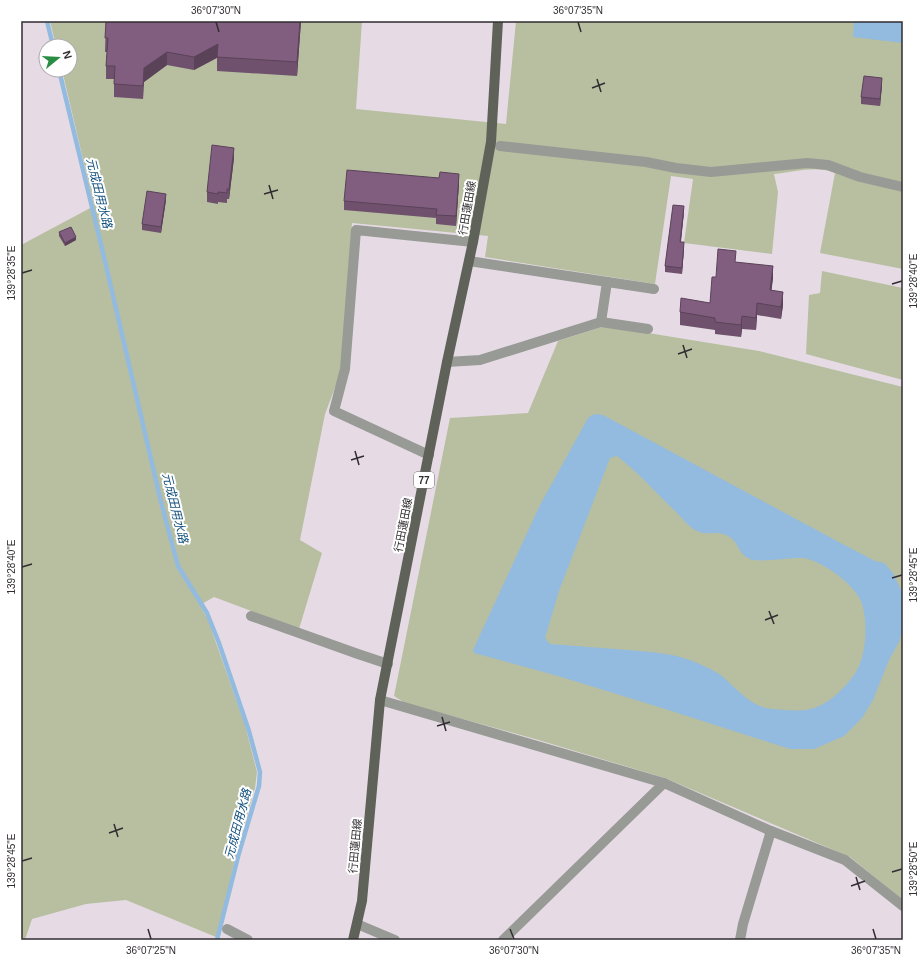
<svg xmlns="http://www.w3.org/2000/svg" width="924" height="961" font-family="Helvetica,'Noto Sans JP',sans-serif">
<style>
.green{fill:#b7bfa0}
.water{fill:#93badf;fill-rule:evenodd}
.lines{fill:none;stroke-linecap:round;stroke-linejoin:round}
.stream{stroke:#93badf;stroke-width:4.5}
.minor{stroke:#989a95;stroke-width:10}
.major{stroke:#5e6258;stroke-width:10}
.wall{fill:#6f516d}
.shaded-wall{fill:#5a4259}
.building{fill:#815e7f;stroke:#5a4259}
.ticks{fill:none;stroke:#312d31;stroke-width:1.5}
.labels{text-anchor:middle;stroke-width:4;stroke-linejoin:round;paint-order:stroke}
.shield{fill:#fff;stroke:#6f6c6f;stroke-width:1}
.shield-label{font-size:10px;font-weight:bold;fill:#312d31}
.street-label{font-size:11px;fill:#312d31;stroke:#fff}
.water-label{font-size:12px;font-style:italic;fill:#13517e;stroke:#fff}
.neatline{fill:none;stroke:#312d31;stroke-width:1.5}
.ticks-label{font-size:10px;text-anchor:middle;fill:#312d31}
</style>
<rect width="100%" height="100%" fill="#e6dbe5"/>
<g class="green">
<path d="M50,21h312l-6,88 150,15 10,-103h387v248l-83,-16 15,-80c-19,-8 -41,-1 -61,1l4,18 -6,62 -88,-11 9,-64 -22,-3 -16,108 -170,-27 3,-21 -136,-13 -11,149 -16,42 -25,126 22,13 -23,76 -85,-32 -14,8 8,15 37,105 12,47 -2,16 -18,62 -13,58 -8,29 -90,-37 -40,4 -54,15 -7,21h-4v-695l73,-39 -32,-136h8v-24h-14z"/>
<path d="M822,271l81,17v92l-97,-26 3,-59 11,-2z"/>
<path d="M605,326l154,25 144,36v513l-53,-43 -185,-79 -130,-39 -130,-36 -11,-7 56,-278 78,-5 30,-72z"/>
</g>
<g class="water">
<path d="M854,21h49v22l-50,-6z"/>
<path d="M597,414l6,1 232,125 40,21 9,2 9,10 8,17 2,8v29l-4,15 -10,18 -16,40 -11,18 -18,18 -30,13h-24l-128,-41 -104,-32 -84,-23 -1,-3 67,-145 48,-87 4,-3zM617,456c22,17 40,38 60,57 5,5 11,13 18,17 11,7 20,0 31,5 14,6 10,18 24,24 8,4 41,-2 53,-1 18,2 49,25 57,41 9,19 7,59 -6,76 -12,16 -28,32 -48,35 -10,1 -23,0 -33,-1 -21,-1 -35,-19 -50,-32 -7,-6 -19,-11 -28,-15 -22,-9 -44,-10 -67,-12 -26,-2 -52,-4 -78,-6l-5,-6 14,-47 51,-133z"/>
</g>
<g class="lines">
<g class="stream">
<path d="M47,21l6,25"/>
<path d="M59,70l45,187 57,245 17,64 29,47 12,30 30,88 11,41 -1,14 -20,67 -22,87"/>
</g>
<g class="minor">
<path d="M500,146l146,16 30,6 35,4 96,-9 21,2 32,12 43,10"/>
<path d="M469,261l185,28"/>
<path d="M601,322l6,-40"/>
<path d="M447,362l33,-2 121,-38 47,7"/>
<path d="M429,455l-95,-44 11,-42 11,-139 117,12"/>
<path d="M251,616l107,38 30,10"/>
<path d="M380,700l284,83 107,48 74,29 58,46"/>
<path d="M357,924l38,16"/>
<path d="M227,929l21,11"/>
<path d="M503,940l161,-157"/>
<path d="M740,940l3,-16 28,-93"/>
</g>
<path class="major" d="M353,940l9,-39 18,-201 67,-338 26,-120 18,-100 7,-121"/>
</g>
<g class="wall">
<path d="M106,21h195l-4,55 -80,-5v-13l-23,12 -27,-5 -23,17 -1,17 -29,-2v-18h-8v-13l1,-14h-2z"/>
<path d="M882,85l-2,21 -19,-2v-7z"/>
<path d="M234,158l-5,41h-2v4l-9,-1v2l-11,-2v-10z"/>
<path d="M439,178l20,5 -3,43 -20,-2v-6l-92,-8v-9z"/>
<path d="M166,200l-5,33 -19,-3v-6z"/>
<path d="M684,212l-3,30 3,6 -2,26 -17,-2v-6z"/>
<path d="M59,232l17,8 -11,6 -6,-10z"/>
<path d="M736,262l37,16 -2,13 12,14 -2,14 -24,-4 -1,15 -14,-1 -1,8 -26,-3v-4l-35,-5v-13l30,-9 6,-26z"/>
</g>
<g class="shaded-wall">
<path d="M300,21h1l-4,55v-14z"/>
<path d="M218,44v13l-24,13v-13z"/>
<path d="M167,52v13l-23,17 -1,17 1,-31z"/>
<path d="M882,78v7l-2,21v-7z"/>
<path d="M234,148v10l-5,41v-10z"/>
<path d="M459,174v9l-3,43v-10z"/>
<path d="M166,194v6l-5,33v-6z"/>
<path d="M684,206v6l-4,36v-6z"/>
<path d="M76,237v3l-11,6v-3z"/>
<path d="M684,242v6l-2,26v-6z"/>
<path d="M773,266v12l-3,25v-13z"/>
<path d="M783,292v13l-2,14v-12z"/>
<path d="M757,303v12l-1,15v-12z"/>
<path d="M742,316v13l-1,8v-12z"/>
</g>
<g class="building">
<path d="M106,21h194l-3,41 -80,-5 1,-13 -24,13 -27,-5 -23,16 -1,18 -29,-2 1,-18h-9l2,-28h-3z"/>
<path d="M864,76l18,2 -2,21 -19,-2z"/>
<path d="M212,145l22,3 -5,41h-2v4l-9,-1v2l-11,-2z"/>
<path d="M347,170l92,8 1,-6 19,2 -3,42 -20,-1 1,-6 -93,-8z"/>
<path d="M147,191l19,3 -5,33 -19,-3z"/>
<path d="M673,205l11,1 -4,36h4l-2,26 -17,-2z"/>
<path d="M71,227l5,10 -11,6 -6,-11z"/>
<path d="M718,249l18,2 -1,11 38,4 -3,24 13,2 -2,15 -24,-4 -1,15 -14,-2 -1,9 -26,-3v-4l-35,-6 1,-14 29,5 2,-26h4z"/>
</g>
<path class="ticks" d="M216,22l3,10M578,22l3,10M597,79l4,13M592,88l13,-5M269,185l4,14M264,194l14,-4M22,273l10,-3M892,284l10,-3M683,345l4,13M678,354l14,-5M355,451l4,14M351,460l13,-4M22,567l10,-3M892,578l10,-3M769,611l5,13M765,620l13,-5M442,717l4,14M437,726l13,-4M114,824l4,13M109,833l14,-5M22,861l10,-3M892,872l10,-3M856,877l4,13M851,886l14,-5M148,929l3,10M510,929l4,10M873,929l3,10"/>
<g class="labels">
<rect class="shield" x="414" y="472" width="20" height="16" rx="3"/>
<g class="shield-label">
<text x="424" y="484">77</text>
</g>
<g class="street-label">
<text transform="translate(467 208) rotate(-80)" y="4">行田蓮田線</text>
<text transform="translate(403 525) rotate(-79)" y="4">行田蓮田線</text>
<text transform="translate(355 846) rotate(-85)" y="4">行田蓮田線</text>
</g>
<g class="water-label">
<text transform="translate(99 193) rotate(76)" y="4">元成田用水路</text>
<text transform="translate(175 508) rotate(76)" y="4">元成田用水路</text>
<text transform="translate(238 824) rotate(-75)" y="4">元成田用水路</text>
</g>
</g>
<rect width="924" height="961" fill="none" stroke="#ffffff" stroke-width="44"/>
<g transform="translate(58 58) rotate(72)"><circle r="19" fill="#ffffff" stroke="#adabad"/>
<path d="M0-3L7 15L0 10L-7 15Z" fill="#298e43"/>
<text y="-6" font-size="11" font-weight="bold" text-anchor="middle" fill="#312d31">N</text>
</g>
<rect x="22" y="22" width="880" height="917" class="neatline"/>
<g class="ticks-label">
<text x="216" y="14">36°07'30"N</text>
<text x="578" y="14">36°07'35"N</text>
<text transform="translate(11 273) rotate(-90)" y="4">139°28'35"E</text>
<text transform="translate(913 281) rotate(-90)" y="4">139°28'40"E</text>
<text transform="translate(11 567) rotate(-90)" y="4">139°28'40"E</text>
<text transform="translate(913 575) rotate(-90)" y="4">139°28'45"E</text>
<text transform="translate(11 861) rotate(-90)" y="4">139°28'45"E</text>
<text transform="translate(913 869) rotate(-90)" y="4">139°28'50"E</text>
<text x="151" y="954">36°07'25"N</text>
<text x="514" y="954">36°07'30"N</text>
<text x="876" y="954">36°07'35"N</text>
</g>
</svg>
